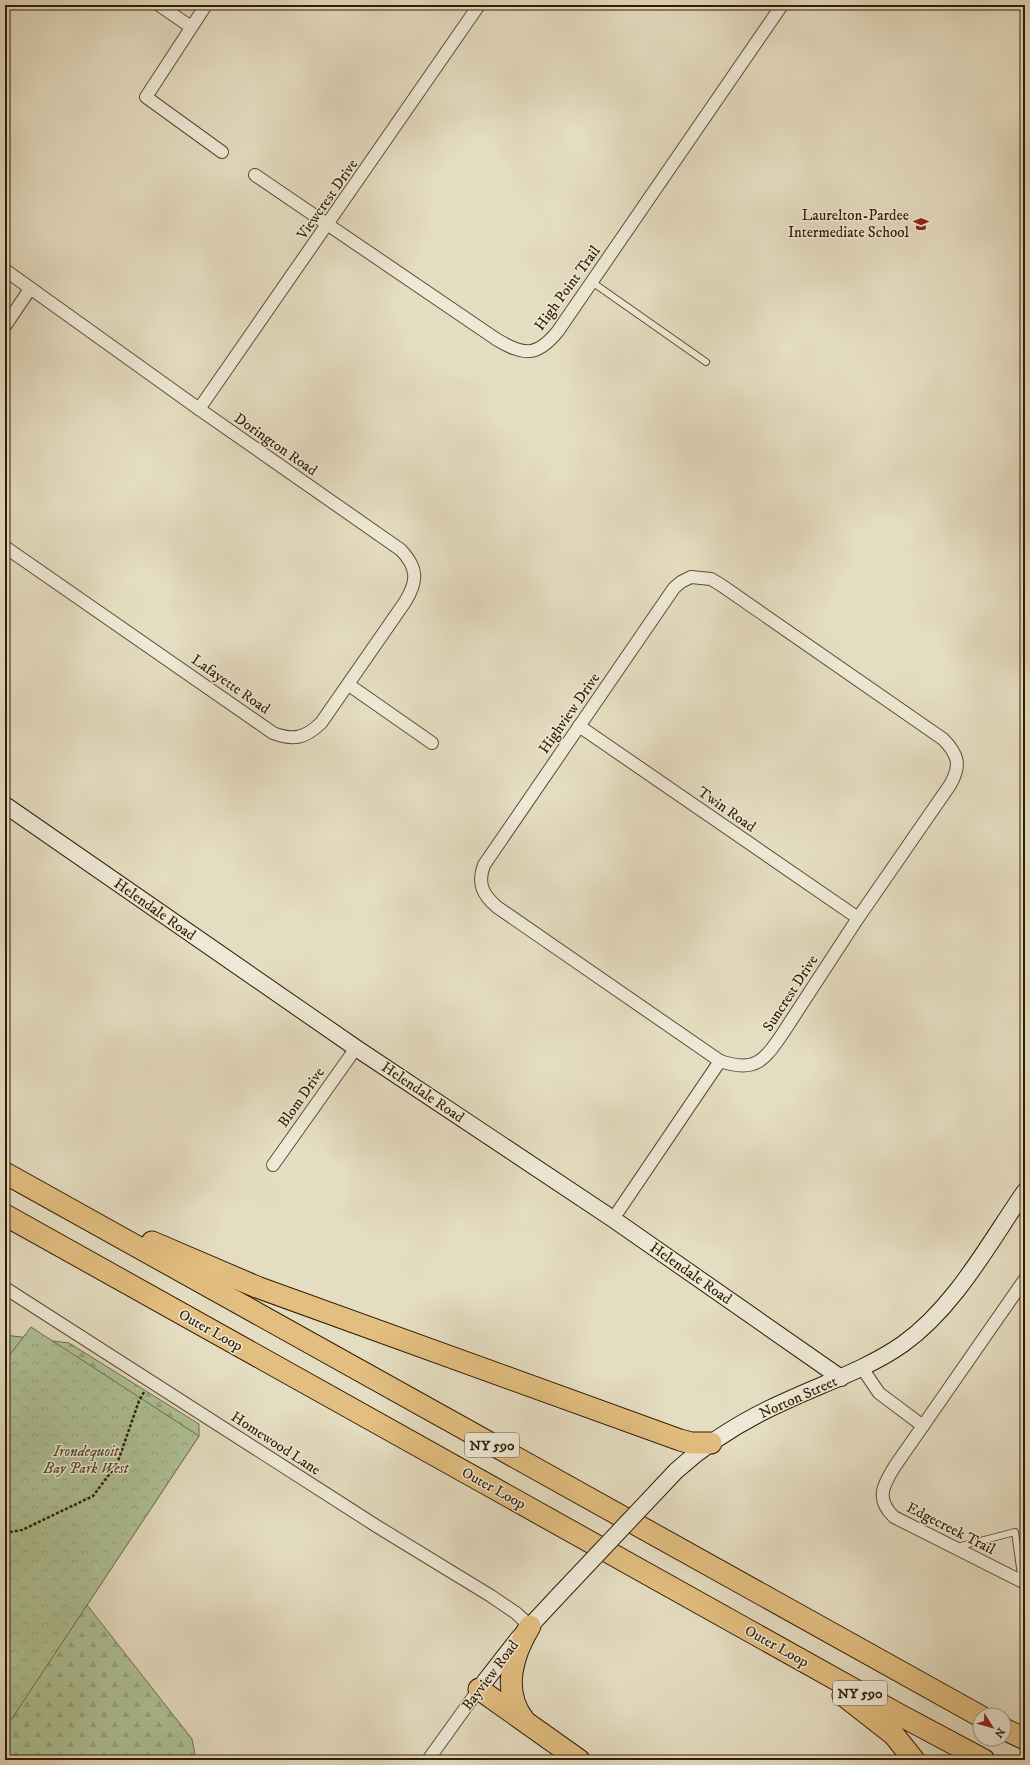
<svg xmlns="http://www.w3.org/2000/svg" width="1030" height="1765" font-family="'IM FELL DW Pica',serif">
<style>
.forest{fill:url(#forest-firs);stroke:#706f4d}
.park{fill:url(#park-crowns);stroke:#706f4d}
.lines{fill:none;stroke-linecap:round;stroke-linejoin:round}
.lane-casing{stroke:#5f4c32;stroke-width:8}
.street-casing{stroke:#5f4c32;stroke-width:14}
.secondary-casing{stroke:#321c03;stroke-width:18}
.highway-casing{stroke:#321c03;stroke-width:23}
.path{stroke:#321c03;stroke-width:2.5;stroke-dasharray:3 2;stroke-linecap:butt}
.lane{stroke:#eee9d7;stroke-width:6}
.street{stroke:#eee9d7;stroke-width:12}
.secondary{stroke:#eee9d7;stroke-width:16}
.highway{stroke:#e2be80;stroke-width:21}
.secondary-bridge-casing{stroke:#321c03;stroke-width:18;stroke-linecap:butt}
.secondary-bridge{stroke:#eee9d7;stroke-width:16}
.labels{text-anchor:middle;stroke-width:3;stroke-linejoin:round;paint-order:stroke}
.shield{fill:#eee9d7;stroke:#6a5a43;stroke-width:1}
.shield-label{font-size:14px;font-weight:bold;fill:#321c03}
.street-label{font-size:15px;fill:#321c03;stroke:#eee9d7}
.poi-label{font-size:15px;fill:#321c03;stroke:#eee9d7;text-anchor:end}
.park-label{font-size:15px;font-style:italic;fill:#584e2f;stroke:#eee9d7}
</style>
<defs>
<pattern id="forest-firs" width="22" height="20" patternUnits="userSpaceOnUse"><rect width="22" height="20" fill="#afc297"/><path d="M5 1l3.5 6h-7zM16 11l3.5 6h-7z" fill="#97a680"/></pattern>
<pattern id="park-crowns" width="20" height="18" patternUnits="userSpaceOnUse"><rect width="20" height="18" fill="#afc297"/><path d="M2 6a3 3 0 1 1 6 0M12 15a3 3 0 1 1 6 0" fill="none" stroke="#97a680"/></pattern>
</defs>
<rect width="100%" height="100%" fill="#e5ddc1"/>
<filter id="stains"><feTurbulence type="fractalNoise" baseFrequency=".005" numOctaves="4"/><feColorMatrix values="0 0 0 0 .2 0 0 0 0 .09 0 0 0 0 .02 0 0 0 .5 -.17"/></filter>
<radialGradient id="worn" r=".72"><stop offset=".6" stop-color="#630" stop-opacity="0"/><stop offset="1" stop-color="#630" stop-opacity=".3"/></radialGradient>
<path class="forest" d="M5,1335l64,8 130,81v12l-112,169 105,134 4,21h-191z"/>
<path class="park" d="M31,1327l168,109 -194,293v-368z"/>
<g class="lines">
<defs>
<g id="lane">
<path d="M592,282l114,80"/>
<path d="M957,1547l58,-15 7,50"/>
</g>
<g id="street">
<path d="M159,5l32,22"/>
<path d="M206,5l-60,92 76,55"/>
<path d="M255,175l241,164c28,17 41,18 62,-8l224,-326"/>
<path d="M5,270l194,139 202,141c17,18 17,31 4,52l-84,121c-16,15 -27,18 -48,10l-268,-186"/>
<path d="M5,326l25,-37"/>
<path d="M199,409l280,-404"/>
<path d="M691,577l20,2 10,6 222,154c16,16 18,27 7,46l-92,133 -75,115c-19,28 -28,40 -63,28l-223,-154c-14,-12 -20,-23 -13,-42l190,-277 7,-6z"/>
<path d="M349,685l83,58"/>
<path d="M579,726l279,192"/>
<path d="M273,1165l83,-117"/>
<path d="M613,1219l107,-158"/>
<path d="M1025,1279l-130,187c-12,19 -20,33 -1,51l131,66"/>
<path d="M5,1288l373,239 113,69 25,17 14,13"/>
<path d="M862,1368l17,25 44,33"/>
<path d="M428,1760l51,-71"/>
</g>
<g id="secondary">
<path d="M5,805l351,243 257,171 228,159"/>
<path d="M676,1471c33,-30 71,-53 112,-71 39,-18 79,-31 115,-56 52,-37 86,-101 122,-153"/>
<path d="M479,1689l39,-50 41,-44"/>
</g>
<g id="highway">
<path d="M5,1173l975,543"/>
<path d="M5,1215l893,499 86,46"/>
<path d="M152,1242l105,45 423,153 11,3h20"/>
<path d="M479,1689l100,71"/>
<path d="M843,1695l51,40 20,25"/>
<path d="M524,1720c-23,-29 -11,-66 6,-94"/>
<path d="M1004,1729l21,10"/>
</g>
</defs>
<use href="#lane" class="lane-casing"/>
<use href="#street" class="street-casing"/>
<use href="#secondary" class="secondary-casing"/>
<use href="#highway" class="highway-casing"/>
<path class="path" d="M5,1533l17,-3 71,-34 24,-32 22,-63 5,-9"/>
<use href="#lane" class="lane"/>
<use href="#street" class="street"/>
<use href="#secondary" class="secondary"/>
<use href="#highway" class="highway"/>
<defs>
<path id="secondary-bridge" d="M559,1595l117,-124"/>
</defs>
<use href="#secondary-bridge" class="secondary-bridge-casing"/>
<use href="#secondary-bridge" class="secondary-bridge"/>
</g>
<defs>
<symbol id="school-bare" viewBox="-9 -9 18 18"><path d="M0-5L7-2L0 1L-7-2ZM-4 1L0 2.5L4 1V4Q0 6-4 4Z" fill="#8f2418" stroke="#eee9d7" stroke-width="2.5" paint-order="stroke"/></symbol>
</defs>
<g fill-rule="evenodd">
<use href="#school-bare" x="910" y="213" width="22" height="22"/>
</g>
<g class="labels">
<g class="shield">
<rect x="465" y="1433" width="54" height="24" rx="3"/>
<rect x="833" y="1681" width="54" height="24" rx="3"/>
</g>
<g class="shield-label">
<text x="492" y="1450">NY 590</text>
<text x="860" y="1698">NY 590</text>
</g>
<g class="street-label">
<text transform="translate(327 199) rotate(-55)" y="5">Viewcrest Drive</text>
<text transform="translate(567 288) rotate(-54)" y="5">High Point Trail</text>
<text transform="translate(276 444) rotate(35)" y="5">Dorington Road</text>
<text transform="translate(231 684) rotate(35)" y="5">Lafayette Road</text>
<text transform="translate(569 713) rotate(-55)" y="5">Highview Drive</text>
<text transform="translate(727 809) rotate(35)" y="5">Twin Road</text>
<text transform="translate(155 909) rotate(35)" y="5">Helendale Road</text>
<text transform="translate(790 993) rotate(-57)" y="5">Suncrest Drive</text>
<text transform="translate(423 1092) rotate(34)" y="5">Helendale Road</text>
<text transform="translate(301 1097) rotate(-55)" y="5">Blom Drive</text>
<text transform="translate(691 1273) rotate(35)" y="5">Helendale Road</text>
<text transform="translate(211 1330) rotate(29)" y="5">Outer Loop</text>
<text transform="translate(798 1397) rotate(-24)" y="5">Norton Street</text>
<text transform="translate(276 1443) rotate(33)" y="5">Homewood Lane</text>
<text transform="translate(494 1488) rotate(29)" y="5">Outer Loop</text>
<text transform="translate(951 1528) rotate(27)" y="5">Edgecreek Trail</text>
<text transform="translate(777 1646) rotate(29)" y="5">Outer Loop</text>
<text transform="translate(490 1675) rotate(-53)" y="5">Bayview Road</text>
</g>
<g class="poi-label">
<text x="909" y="220">Laurelton-Pardee<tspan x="909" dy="17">Intermediate School</tspan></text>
</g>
<g class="park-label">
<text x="86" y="1456">Irondequoit<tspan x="86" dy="17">Bay Park West</tspan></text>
</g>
</g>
<rect width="1030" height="1765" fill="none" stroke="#e5ddc1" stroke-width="20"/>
<rect x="6" y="6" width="1018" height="1753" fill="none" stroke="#321c03" stroke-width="2"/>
<rect x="10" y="10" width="1010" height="1745" fill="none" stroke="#321c03"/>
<g transform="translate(992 1727) rotate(127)"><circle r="19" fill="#eee9d7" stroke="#a39782"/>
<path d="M0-3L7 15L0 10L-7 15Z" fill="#8f2418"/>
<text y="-6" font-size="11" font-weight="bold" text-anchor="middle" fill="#321c03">N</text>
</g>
<rect width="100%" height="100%" filter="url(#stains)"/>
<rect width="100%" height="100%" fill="url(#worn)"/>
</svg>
